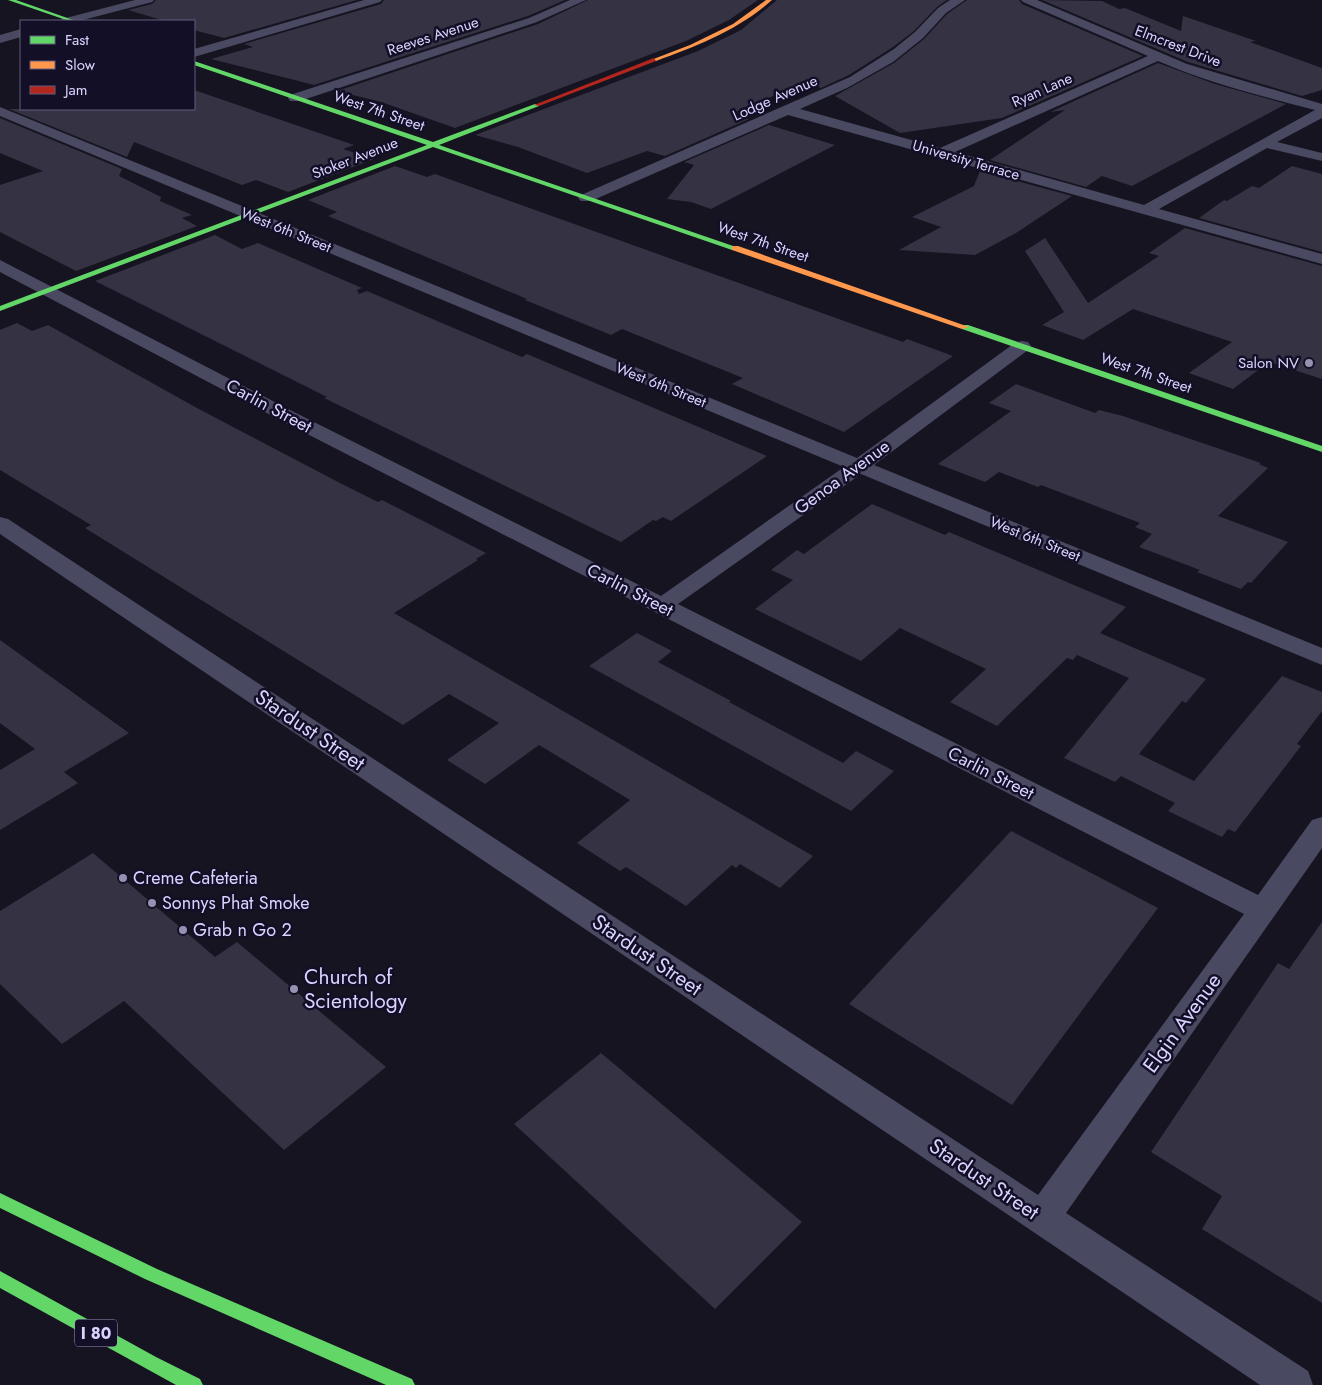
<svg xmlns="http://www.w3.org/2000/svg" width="1322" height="1385" font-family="Jost,sans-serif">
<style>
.building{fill:#343243}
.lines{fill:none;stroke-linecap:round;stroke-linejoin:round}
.street{fill:#4a4962;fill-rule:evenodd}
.fast{fill:#63d668;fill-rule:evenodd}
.slow{fill:#ff974d;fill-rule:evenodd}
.jam{fill:#b3261e;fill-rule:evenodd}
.poi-dot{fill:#9591b1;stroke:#130f26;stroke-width:2}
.labels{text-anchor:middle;stroke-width:5;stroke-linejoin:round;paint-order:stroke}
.far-street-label{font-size:15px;fill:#d9d4ff;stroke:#130f26}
.far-poi-label{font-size:15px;fill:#d9d4ff;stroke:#130f26;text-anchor:end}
.shield{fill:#130f26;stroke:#9e99be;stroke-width:1}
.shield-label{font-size:16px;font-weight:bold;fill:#d9d4ff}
.street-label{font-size:18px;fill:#d9d4ff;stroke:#130f26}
.poi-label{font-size:18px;fill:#d9d4ff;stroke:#130f26;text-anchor:start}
.near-street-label{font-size:21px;fill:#d9d4ff;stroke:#130f26}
.near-poi-label{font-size:21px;fill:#d9d4ff;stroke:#130f26;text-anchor:start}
</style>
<rect width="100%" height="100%" fill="#161421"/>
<g class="building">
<path d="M156,0h201l-133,38 -30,-8v-9h-29l-37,-11 24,-6z"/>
<path d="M384,0h181l-37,16 -214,69 -103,-26 42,-12 -9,-3 137,-40z"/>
<path d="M588,0h170l-29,20 -43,21 -231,87 -74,-26 -44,-11 201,-67z"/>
<path d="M777,0h170l-10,7 -23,24 -21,16 -44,28 -28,13 -13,-7 -77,33 18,5 -84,37 -18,-5 -60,22 -69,-26 -43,-12 223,-84 43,-21z"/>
<path d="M967,0h52l3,4 121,52 -141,62 -102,15 -65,-37 59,-33 30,-24 23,-25z"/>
<path d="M1042,0l60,1 17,8 6,-1 56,23 2,-15 73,25 -6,1 72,26v22l-20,6 -114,-34z"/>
<path d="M1158,63l57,21 71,20 -154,82 -30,-10 -16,11 -96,-27 75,-50 -15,2z"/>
<path d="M194,90l160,55 -11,4 31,10 -86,33 -32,-12 -14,5 -108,-43 -7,15 -118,-48h185z"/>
<path d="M0,118l122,51 -3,7 42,21 -1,4 32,14 -10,3 15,8 -121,45 -76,-39v-47l43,-14 -43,-18z"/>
<path d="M769,125l66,20 -124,64 -20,-7 -24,-3 27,-34 -10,-3z"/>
<path d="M395,166l32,11 8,-3 468,168 4,-3 46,17 -109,76 -112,-48 11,-6 -121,-49 -11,6 -86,-35 2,-1 -199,-83 9,-4 -29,-12z"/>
<path d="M1292,166l30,8v78l-123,-34 25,-18 3,1 25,-15 7,2z"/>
<path d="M980,171l92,25 -56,37 -41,22 -76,-5 42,-23 -29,-10 62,-31z"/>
<path d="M1185,228l137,38v113l-53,-17 -36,27 -44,-16 43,-31 -99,-33 -50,31 -41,-15 22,-13 -39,-61 20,-13 43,65 71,-47 -10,-3z"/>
<path d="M215,235l27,14 16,-6 104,45 -5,2 2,4 8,-3 155,66 5,-3 240,102 -96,65 -8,-4 -7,4 -3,-1 -32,22 -297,-144 3,-1 -232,-116z"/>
<path d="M17,323l15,8 16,-6 149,83 145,76 36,18 4,-2 104,53 -10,6 2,1 -84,53 419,243 -33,32 -40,-24 -4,4 -4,-3 -46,41 -60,-39 -6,4 -43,-28 53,-43 -91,-55 -54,39 -38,-24 52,-37 -50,-29 -46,31 -318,-197 6,-3 -91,-55v-140z"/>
<path d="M1016,384l79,29 4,-3 24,6 138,47 -2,1 9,4 -50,48 70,26 -37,41 -3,-1 -7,7 -44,-17 3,-2 -61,-23 13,-13 -17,-7 5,-4 -99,-38 -3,2 -39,-15 -14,10 -47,-18 73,-53 -22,-8z"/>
<path d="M872,504l73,31 4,-3 177,75 -26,26 106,46 -20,24 -4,-2 -43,53 55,27 88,-105 40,16v19l-25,33 4,2 -66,86 -7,-3 -6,8 -54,-26 7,-8 -54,-27 -6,6 -51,-24 65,-80 -52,-23 -4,5 -6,-2 -70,68 -47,-24 36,-33 -86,-41 -39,33 -106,-52 38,-29 -22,-10 26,-20 7,4z"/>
<path d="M637,633l35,18 -14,11 73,39 -2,1 114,61 13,-12 38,20 -43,40 -262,-145z"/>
<path d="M0,640l129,93 -65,39 14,11 -78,47v-60l35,-21 -35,-26z"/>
<path d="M1011,831l147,77 -146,197 -163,-101z"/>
<path d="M93,853l122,104 22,-15 149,125 -102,83 -160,-149 -62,43 -62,-60v-73z"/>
<path d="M1322,922v381l-120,-74 20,-33 -71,-44 127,-189 11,6z"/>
<path d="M601,1053l201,169 -87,87 -201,-185z"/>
</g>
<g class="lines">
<g class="street">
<path d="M135,0h19l-2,2 -73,19h-19l2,-2z"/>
<path d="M364,0h18l-2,2 -186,55v-8z"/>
<path d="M570,0h16l-49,22 -237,79h-10l-2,-3 2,-3 239,-77z"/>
<path d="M950,0h15l-19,13 -23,25 -30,24 -46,26 -47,21 140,39 208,-92 -125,-54 -2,-2h16l150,64 135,40v14l-45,24 45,11v8l-55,-13 -108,61 163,45v10l-534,-149 -197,86h-10l-3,-3 3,-3 269,-118 44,-28 21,-17 23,-24zM1158,61c50,22 104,35 157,49l-171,95 -189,-53z"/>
<path d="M21,29v8l-21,6v-8z"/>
<path d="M0,107l857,351 159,-116 6,-1 6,1 3,4 -3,4 -154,115 448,183v17l-461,-191 -183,130 580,291 54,-75 10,-3v31l-256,365 242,158 5,14h-53l-1260,-851v-17l8,2 1030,676 206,-281 -966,-495 -278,-147v-12l292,151 369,185 183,-129 -844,-351z"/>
</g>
<g class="fast">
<path d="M8,0h8l60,21h-7z"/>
<path d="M194,61l239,81 102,-38h4v2l-100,39 300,103 -7,2 -299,-103 -433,164v-5l427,-161 -233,-80z"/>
<path d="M962,325h6l354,121v6l-360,-123z"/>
<path d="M0,1193l157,76 255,110 3,6h-29l-241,-106 -145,-71z"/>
<path d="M0,1271l156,86 44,22 3,6h-27l-176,-97z"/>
</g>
<g class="slow">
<path d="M766,0h6c-33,30 -75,46 -116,61l-5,-1 39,-15 43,-21z"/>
<path d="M732,246h6l231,81 -7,2 -230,-79z"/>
</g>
<path class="jam" d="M654,58l2,3 -117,45 -5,-1z"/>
</g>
<g class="poi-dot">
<circle cx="1309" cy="363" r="5"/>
<circle cx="123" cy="878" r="5"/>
<circle cx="152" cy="903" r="5"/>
<circle cx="183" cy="930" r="5"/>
<circle cx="294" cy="989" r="5"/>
</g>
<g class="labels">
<g class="far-street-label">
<text transform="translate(433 36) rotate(-18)" y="5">Reeves Avenue</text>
<text transform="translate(1178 46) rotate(21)" y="5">Elmcrest Drive</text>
<text transform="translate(1042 90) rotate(-24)" y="5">Ryan Lane</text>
<text transform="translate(775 98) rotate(-24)" y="5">Lodge Avenue</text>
<text transform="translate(379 111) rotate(19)" y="5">West 7th Street</text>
<text transform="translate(355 158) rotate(-21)" y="5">Stoker Avenue</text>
<text transform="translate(966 160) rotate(16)" y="5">University Terrace</text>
<text transform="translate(286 230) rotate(22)" y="5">West 6th Street</text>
<text transform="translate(763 242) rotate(19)" y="5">West 7th Street</text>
<text transform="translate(1146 373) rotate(19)" y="5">West 7th Street</text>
<text transform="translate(661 385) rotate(22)" y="5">West 6th Street</text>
<text transform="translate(1035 539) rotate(22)" y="5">West 6th Street</text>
</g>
<g class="far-poi-label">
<text x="1299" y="368">Salon NV</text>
</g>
<rect class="shield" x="75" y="1319.5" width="42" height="27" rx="4"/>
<g class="shield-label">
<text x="96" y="1339">I 80</text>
</g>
<g class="street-label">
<text transform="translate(269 406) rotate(28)" y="6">Carlin Street</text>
<text transform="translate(842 477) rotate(-36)" y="6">Genoa Avenue</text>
<text transform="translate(630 590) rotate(27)" y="6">Carlin Street</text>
<text transform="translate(991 773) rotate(27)" y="6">Carlin Street</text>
</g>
<g class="poi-label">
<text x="133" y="884">Creme Cafeteria</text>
<text x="162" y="909">Sonnys Phat Smoke</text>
<text x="193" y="936">Grab n Go 2</text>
</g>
<g class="near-street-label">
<text transform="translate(310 730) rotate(34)" y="7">Stardust Street</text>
<text transform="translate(647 955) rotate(34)" y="7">Stardust Street</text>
<text transform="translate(1182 1023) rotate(-54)" y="7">Elgin Avenue</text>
<text transform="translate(984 1179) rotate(34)" y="7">Stardust Street</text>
</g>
<g class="near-poi-label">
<text x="304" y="984">Church of<tspan x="304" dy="24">Scientology</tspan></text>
</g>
</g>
<rect x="20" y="20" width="175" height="90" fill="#130f26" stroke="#625e7d"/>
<rect x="30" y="36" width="25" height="8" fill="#63d668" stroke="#625e7d"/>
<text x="65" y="45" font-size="15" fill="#d9d4ff">Fast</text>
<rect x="30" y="61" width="25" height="8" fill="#ff974d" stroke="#625e7d"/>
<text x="65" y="70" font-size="15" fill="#d9d4ff">Slow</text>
<rect x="30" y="86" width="25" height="8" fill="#b3261e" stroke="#625e7d"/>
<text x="65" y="95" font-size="15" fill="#d9d4ff">Jam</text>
</svg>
